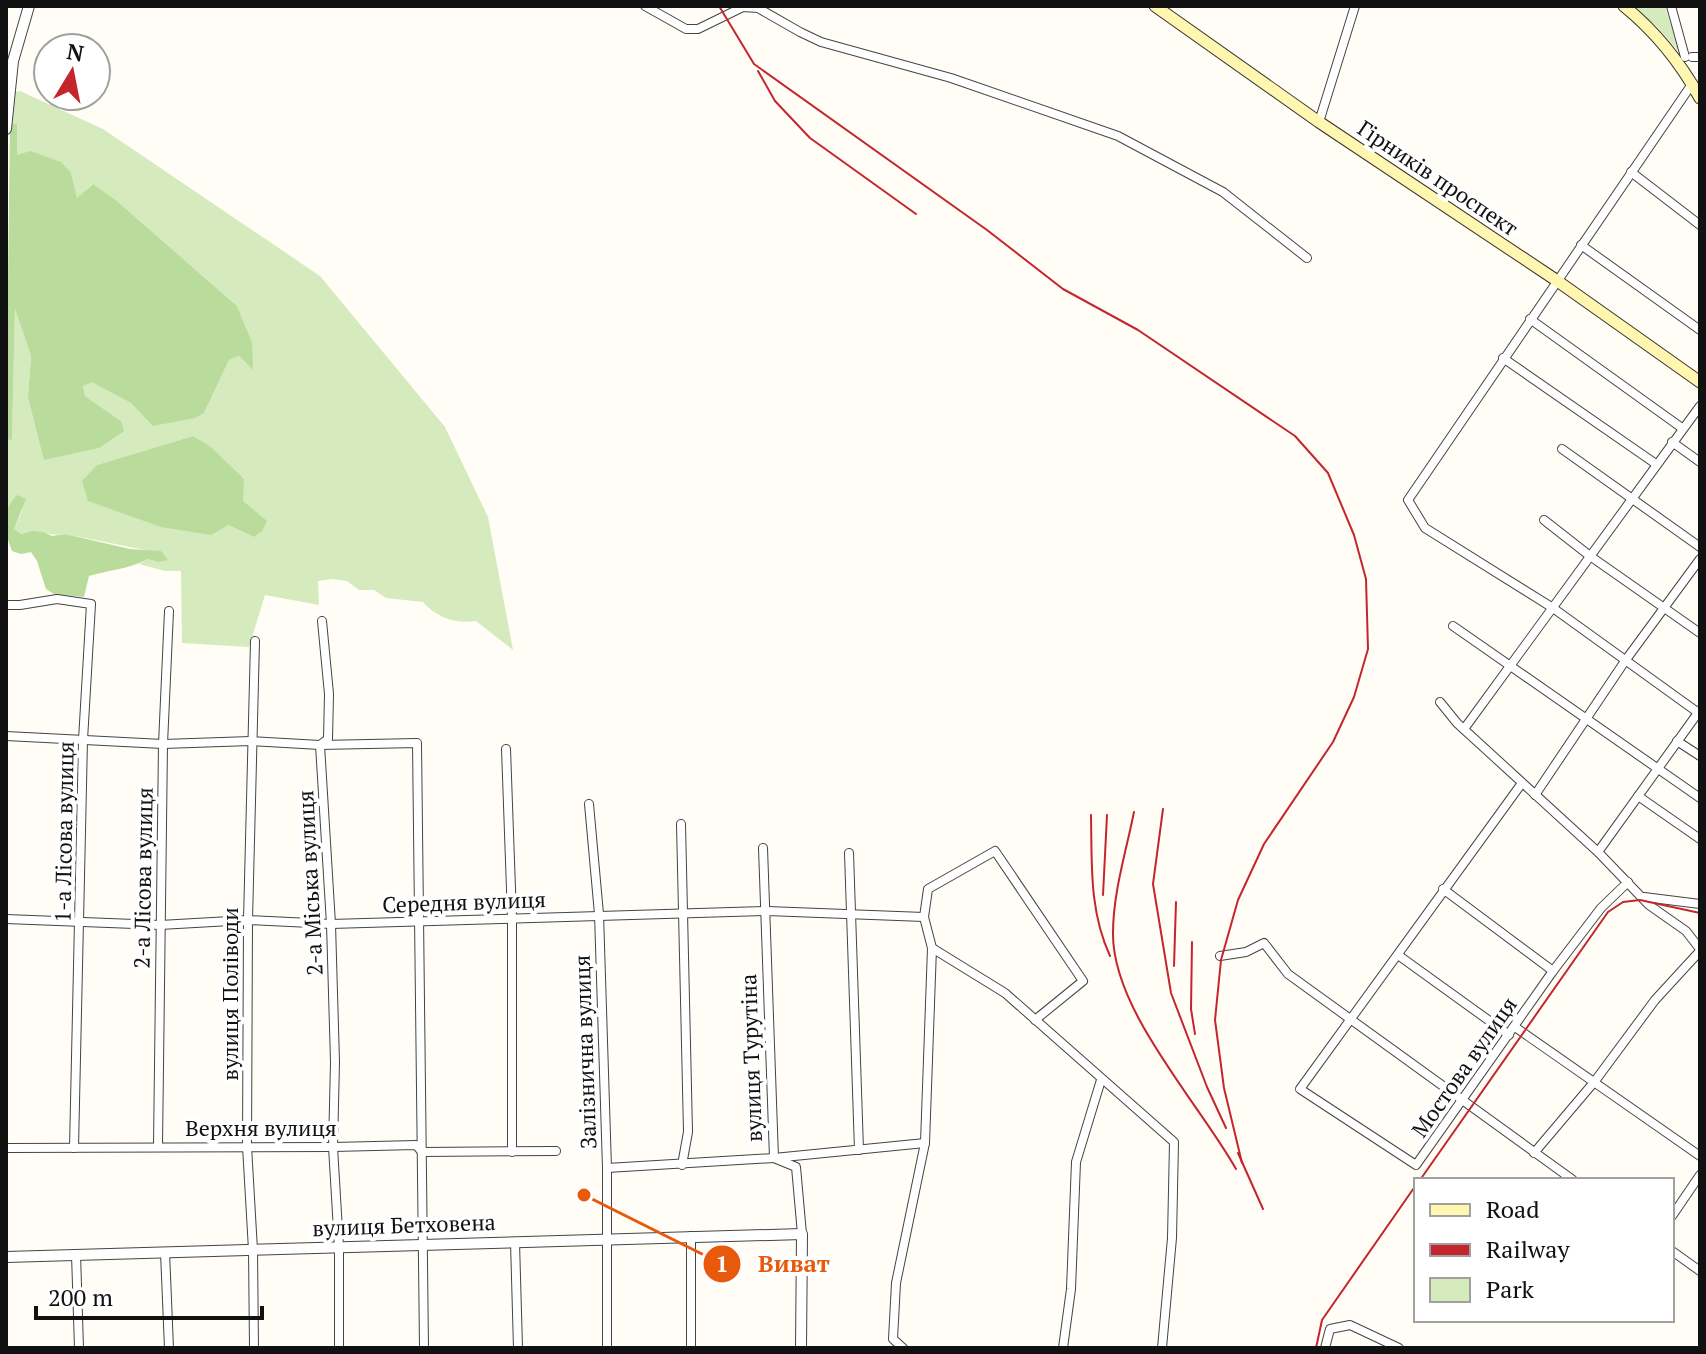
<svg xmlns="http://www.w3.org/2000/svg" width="1706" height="1354" font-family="'PT Serif',serif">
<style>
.green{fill:#d5ebbd;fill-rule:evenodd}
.forest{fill:#b9dc9c}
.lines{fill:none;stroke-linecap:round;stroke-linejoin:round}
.minor-casing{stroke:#444;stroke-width:10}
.tertiary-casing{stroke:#444;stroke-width:12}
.secondary-casing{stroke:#333;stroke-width:13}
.minor{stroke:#fff;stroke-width:8}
.tertiary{stroke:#fff;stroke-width:10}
.secondary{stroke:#fff6b0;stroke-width:11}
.tram{stroke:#c4262e;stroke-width:2}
.rail{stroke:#c4262e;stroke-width:2}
.labels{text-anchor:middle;stroke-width:8;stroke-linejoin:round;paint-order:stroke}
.street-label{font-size:22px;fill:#111;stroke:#fff}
.leader{fill:none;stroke:#e8590c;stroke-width:3}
.callout-dot{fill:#e8590c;stroke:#fff;stroke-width:3}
.mark-label{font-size:24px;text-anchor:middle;font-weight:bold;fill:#fff}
.callout-label{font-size:24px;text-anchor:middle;font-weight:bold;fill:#e8590c;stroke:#fff;stroke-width:8;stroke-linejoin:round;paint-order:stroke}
</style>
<rect width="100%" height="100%" fill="#fffdf5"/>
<g class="green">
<path d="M1632,6h33l14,46 -23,-26z"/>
<path d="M20,91l83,38 217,147 125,151 43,90 25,133 -37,-29c-20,3 -39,-3 -53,-19l-37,-4 -12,-8h-15l-12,-9 -14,-2 -15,2 1,24 -54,-10 -16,52 -67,-4 -1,-72h-16l-26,-7 9,-5 10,3 -8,-11 -85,-17c-15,3 -26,-5 -42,0l-9,-5 9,-20h-17v-70h6l3,-134 16,51 -3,41 93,24 -36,-25 -2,-10 9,-5 39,22 23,23 50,-13 25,-53 10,-4 13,13v-27l-15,-36 -120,-105 -25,-17 -15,15 -6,-26 -54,-17v-31l-7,-1 4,-32zM193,436l50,65 11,36 -157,-72z"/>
</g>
<g class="forest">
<path d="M10,124h7v31l13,-4 31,11 10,11 6,25 16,-14 24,17 120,105 15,36 1,28 -14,-14 -10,4 -25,53 -9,5 -42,8 -22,-23 -39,-21 -9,4 2,10 36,25 3,10 -25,17 -55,12 -16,-63 3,-41 -16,-48 -3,132 -6,-1z"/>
<path d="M193,436l18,11 33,32 -1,22 24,20 -5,10 -8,6 -26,-12 -17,10 -50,-8 -73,-26 -6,-20 15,-16z"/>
<path d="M17,495l9,4 -12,30 8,5 10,-3 11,1 9,4 13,-2 65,15 31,2 7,9 -10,2 -10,-3c-18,10 -39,11 -59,17l-5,21 -30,-3 -8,-5 -9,-28 -6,-9 -10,2 -9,-3c-8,-19 -11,-41 5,-56z"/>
</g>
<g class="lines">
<defs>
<g id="minor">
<path d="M645,6l41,23h12l45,-22 15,1 42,24 21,10 130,36 167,58 105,56 84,66"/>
<path d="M1671,6l14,51"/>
<path d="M1692,57h8"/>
<path d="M1692,84l-284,416 17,28 128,80 147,106"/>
<path d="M1319,122l36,-116"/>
<path d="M1631,172l69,53"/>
<path d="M1581,245l119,85"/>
<path d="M1530,319l152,109"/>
<path d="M1503,358l153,106"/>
<path d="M1672,442l28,20"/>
<path d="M1562,449l138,98"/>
<path d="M1544,520l46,36 110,77"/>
<path d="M6,605h14l37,-6 34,5 -8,136 -9,408"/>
<path d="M322,621l7,73 -1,45 -8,6 11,179 4,138 -2,85 6,100v101"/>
<path d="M1453,626l247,172"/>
<path d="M1440,702l17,21 141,129 51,53 37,26 14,18"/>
<path d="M1464,729l236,-323"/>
<path d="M6,736l157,8 88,-3 69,4 97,-2 7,605"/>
<path d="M1677,741l23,15"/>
<path d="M506,749l6,168v235"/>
<path d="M1522,783l-222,306 116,76 137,-194 48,-63 27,-26"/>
<path d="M1535,795l90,-134 75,-102"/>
<path d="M1638,796l62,43"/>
<path d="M589,804l10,110 8,254v180"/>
<path d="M681,824l7,308 -6,33"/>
<path d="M763,848l11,310 22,9 6,67"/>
<path d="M1598,852l102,-142"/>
<path d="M849,853l10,297"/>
<path d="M1443,889l110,82"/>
<path d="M1644,897l56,7"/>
<path d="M6,919l154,6 88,-5 83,4 436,-13 157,6"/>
<path d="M932,948l73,45 169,149 -2,96 -10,110"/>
<path d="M1398,955l111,80"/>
<path d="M1220,956l26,-4 18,-9 24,31 285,206"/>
<path d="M1515,1027l185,129"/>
<path d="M158,1146l5,-402 6,-133"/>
<path d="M6,1148l327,-1 83,-2 6,7 134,-1"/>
<path d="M1534,1153l61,-72 60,-81 45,-49"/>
<path d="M607,1168l167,-10 151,-15"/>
<path d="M1672,1216l28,-41"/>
<path d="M515,1242l3,106"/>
<path d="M1672,1251l28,20"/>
<path d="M165,1252l4,96"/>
<path d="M76,1254l3,94"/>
<path d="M254,1348l-1,-98 -6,-104 1,-226 7,-279"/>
<path d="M691,1348v-112"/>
<path d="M903,1348l-10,-9 3,-56 29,-140 7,-195 -8,-31 4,-28 67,-38 88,130 -48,39"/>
<path d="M1063,1348l8,-59 5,-127 25,-82"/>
<path d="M1325,1348l5,-19 20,-4 49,23"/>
</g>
<g id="tertiary">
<path d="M6,129l7,-68 16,-55"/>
<path d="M6,1257l796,-23 -1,114"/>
</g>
<g id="secondary">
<path d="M1155,6l164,116 237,158 144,102"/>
<path d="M1624,6c32,26 56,56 76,92"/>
</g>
</defs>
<use href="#minor" class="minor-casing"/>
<use href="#tertiary" class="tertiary-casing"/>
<use href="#secondary" class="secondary-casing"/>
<use href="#minor" class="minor"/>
<use href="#tertiary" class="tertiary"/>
<use href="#secondary" class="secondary"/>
<g class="tram">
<path d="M1420,1180l188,-268 15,-10 17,-2 60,13"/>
<path d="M1316,1348l6,-28 94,-135"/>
</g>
<g class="rail">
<path d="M719,6l35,58 233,166 76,59 75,41 157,106 33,37 26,62 12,44 2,70 -14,48 -21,45 -69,102 -26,56 -17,60 -6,60 9,68 18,75"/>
<path d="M758,71l17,30 35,37 106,76"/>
<path d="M1163,809l-10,75 18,109 36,94 19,41"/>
<path d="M1134,812c-8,40 -21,81 -21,121 -1,77 86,170 123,236"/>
<path d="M1091,815c1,49 -2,95 19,141"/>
<path d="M1103,895l4,-80"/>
<path d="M1192,942l-1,67 4,25"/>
<path d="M1174,966l2,-64"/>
<path d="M1238,1153l25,56"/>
</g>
</g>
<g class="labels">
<g class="street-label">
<text transform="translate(1438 178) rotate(34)" y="8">Гірників проспект</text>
<text transform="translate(64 832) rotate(-89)" y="8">1-а Лісова вулиця</text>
<text transform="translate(143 878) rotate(-89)" y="8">2-а Лісова вулиця</text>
<text transform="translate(310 883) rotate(-93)" y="8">2-а Міська вулиця</text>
<text transform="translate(464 902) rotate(-2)" y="8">Середня вулиця</text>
<text transform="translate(230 994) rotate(-90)" y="8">вулиця Поліводи</text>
<text transform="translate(585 1052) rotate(-92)" y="8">Залізнична вулиця</text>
<text transform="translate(751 1058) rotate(-92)" y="8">вулиця Турутіна</text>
<text transform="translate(1464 1067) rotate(-55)" y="8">Мостова вулиця</text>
<text x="261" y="1136">Верхня вулиця</text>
<text transform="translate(404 1225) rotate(-2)" y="8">вулиця Бетховена</text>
</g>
</g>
<path class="leader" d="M584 1195L722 1264"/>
<g class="callout-dot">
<circle cx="584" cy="1195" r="8"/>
<circle cx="722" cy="1264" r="20"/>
</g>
<g class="mark-label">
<text x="722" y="1272">1</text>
</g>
<g class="callout-label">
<text x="794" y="1272">Виват</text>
</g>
<rect width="1706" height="1354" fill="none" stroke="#111111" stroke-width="16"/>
<rect x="1414" y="1178" width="260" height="144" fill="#ffffff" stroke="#a0a0a0" stroke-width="2"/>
<rect x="1430" y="1204" width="40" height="12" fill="#fff6b0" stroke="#a0a0a0" stroke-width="2"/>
<text x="1486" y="1218" font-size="24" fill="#111111">Road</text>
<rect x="1430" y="1244" width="40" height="12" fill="#c4262e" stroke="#a0a0a0" stroke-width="2"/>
<text x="1486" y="1258" font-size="24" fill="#111111">Railway</text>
<rect x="1430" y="1278" width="40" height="24" fill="#d5ebbd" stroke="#a0a0a0" stroke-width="2"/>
<text x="1486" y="1298" font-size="24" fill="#111111">Park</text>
<g transform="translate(72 72) rotate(10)"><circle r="38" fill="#ffffff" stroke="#a0a0a0" stroke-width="2"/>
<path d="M0-6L14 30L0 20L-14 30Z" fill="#c4262e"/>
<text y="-12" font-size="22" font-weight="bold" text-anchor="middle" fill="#111111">N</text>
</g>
<path d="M36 1306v12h226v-12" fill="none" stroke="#111111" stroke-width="4"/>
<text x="48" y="1306" font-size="24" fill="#111111" stroke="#ffffff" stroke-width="6" paint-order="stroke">200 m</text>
</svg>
